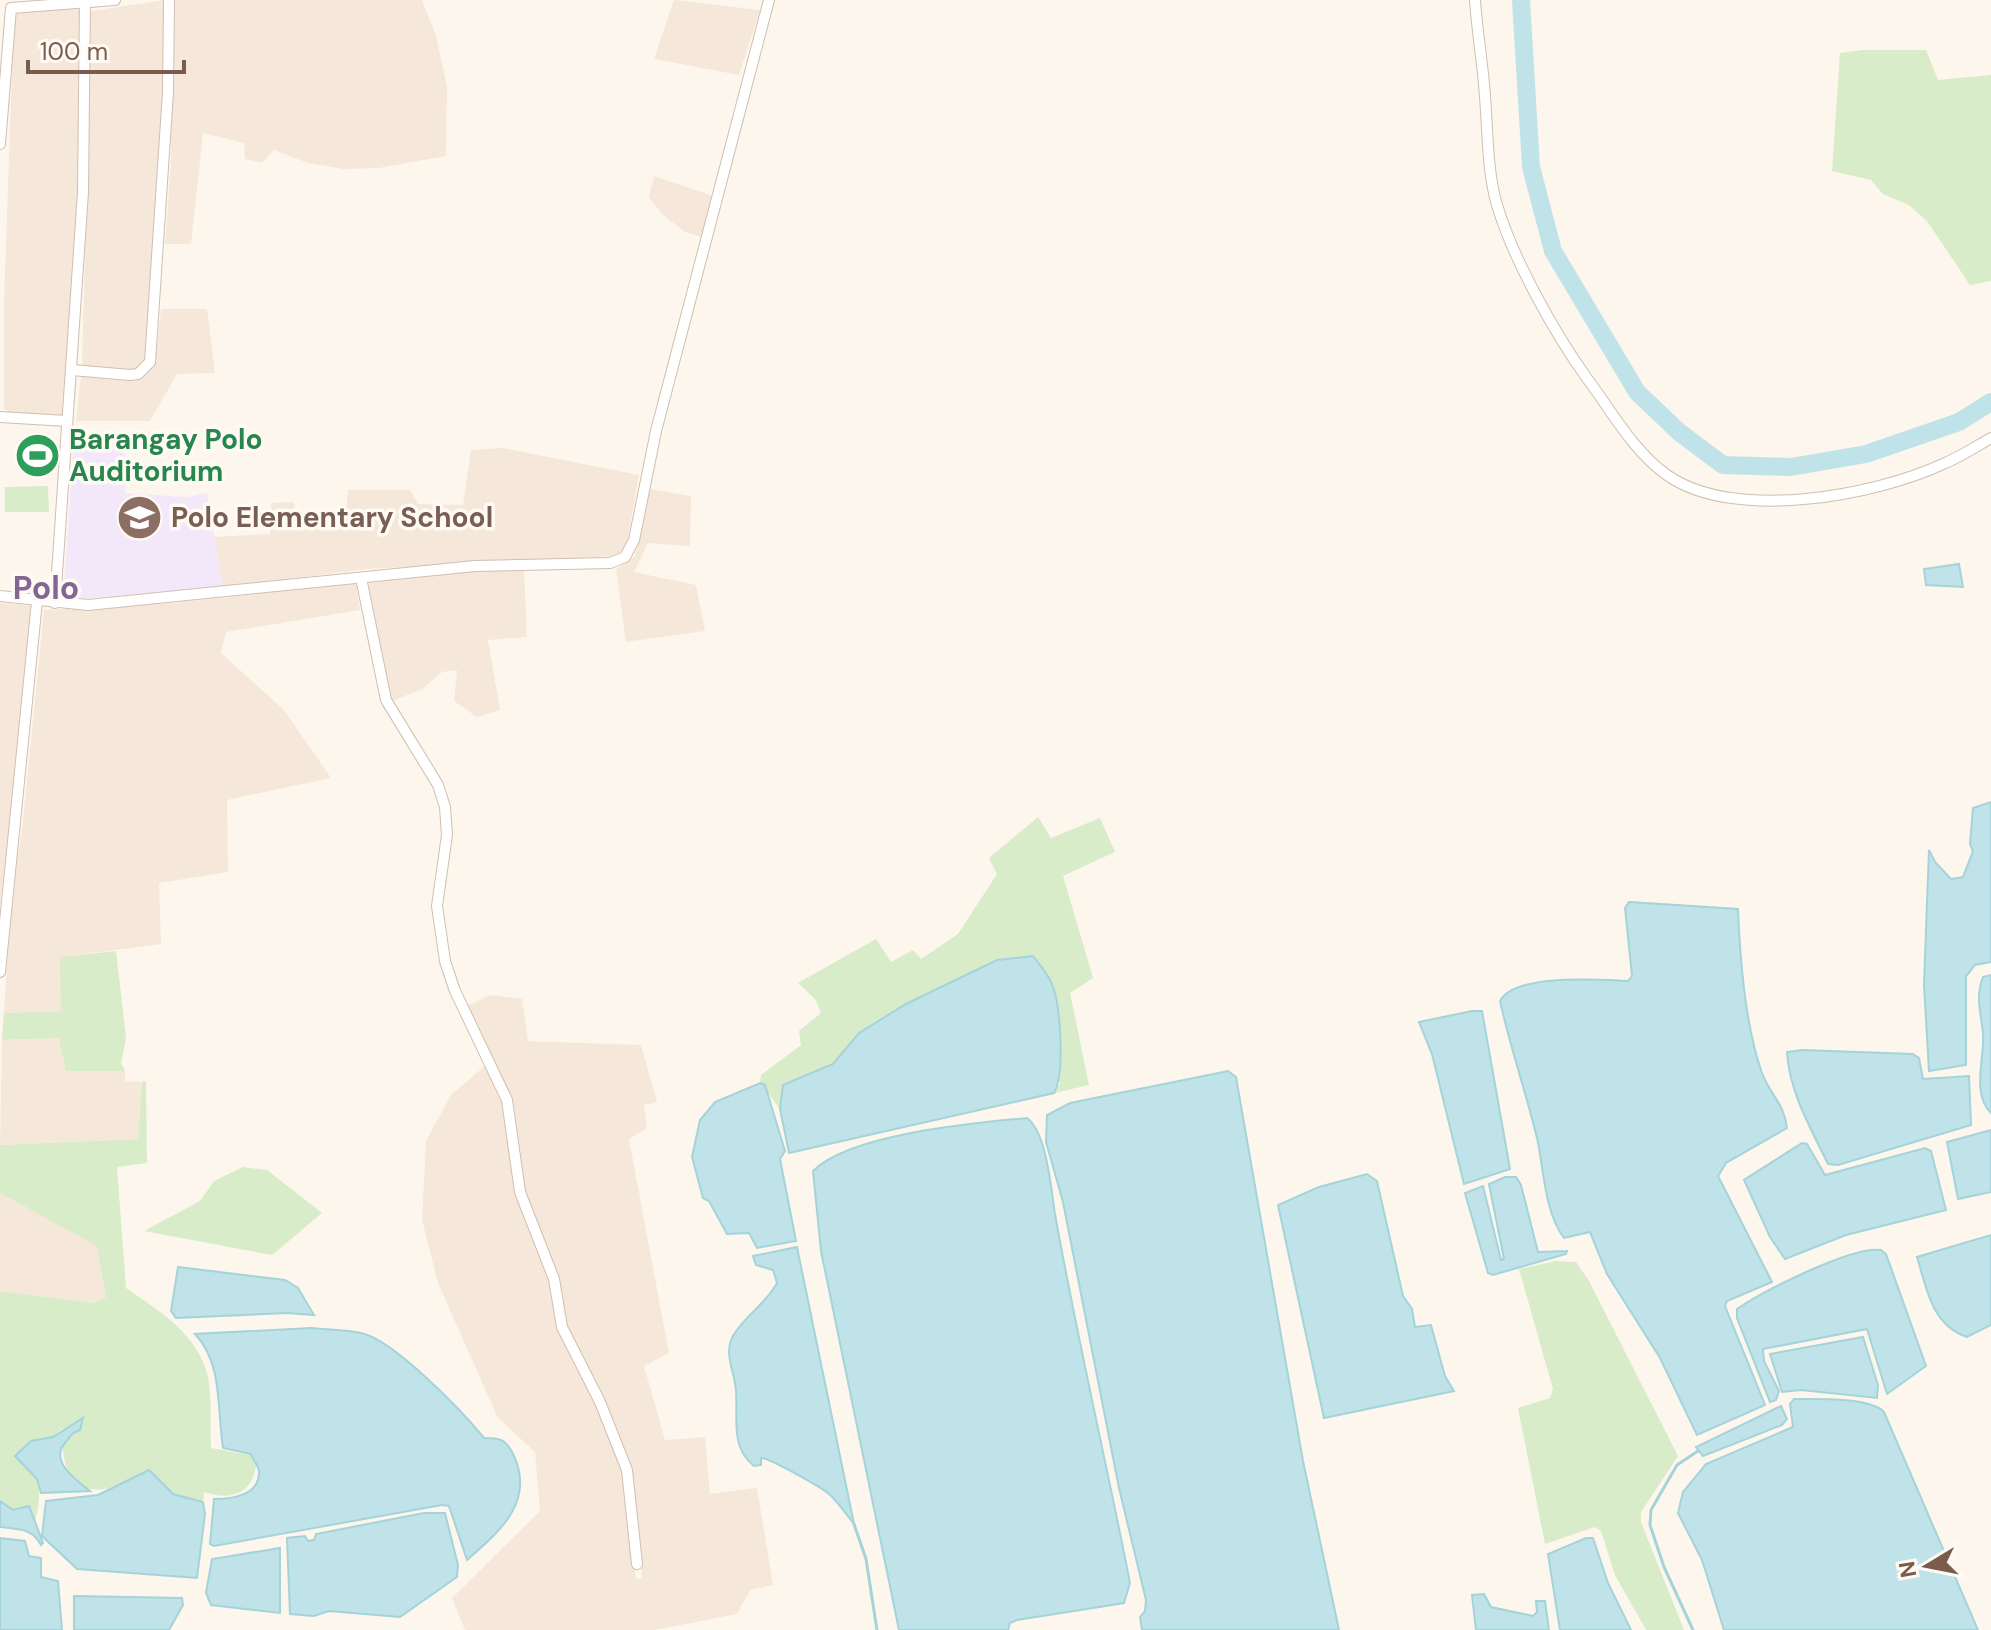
<svg xmlns="http://www.w3.org/2000/svg" width="1991" height="1630" font-family="'DM Sans',sans-serif">
<style>
.residential{fill:#f5e8da}
.education{fill:#f3e8fa}
.green{fill:#d8ecc9}
.water{fill:#bfe3e8;stroke:#a5d3da;stroke-width:2}
.lines{fill:none;stroke-linecap:round;stroke-linejoin:round}
.stream{stroke:#a5d3da;stroke-width:3}
.river{stroke:#bfe3e8;stroke-width:18}
.minor-casing{stroke:#d1beb0;stroke-width:12}
.minor{stroke:#fff;stroke-width:10}
.labels{text-anchor:middle;stroke-width:7;stroke-linejoin:round;paint-order:stroke}
.leisure-label{font-size:28px;font-weight:bold;fill:#27864d;stroke:#fffaf3;text-anchor:start}
.education-label{font-size:28px;font-weight:bold;fill:#785e54;stroke:#fffaf3;text-anchor:start}
.quarter-label{font-size:32px;font-weight:bold;fill:#846695;stroke:#fffaf3}
</style>
<rect width="100%" height="100%" fill="#fdf6ec"/>
<g class="residential">
<path d="M165,0l1,92 -20,266 -4,7 -11,7 -49,-5 9,-356z"/>
<path d="M173,0h249l14,36 11,50 -1,70 -67,12 -36,1 -35,-6 -34,-13 -12,13 -17,-4 -1,-16 -41,-10 -12,111h-26l6,-82z"/>
<path d="M674,0l86,10 -21,65 -85,-16z"/>
<path d="M80,8l-1,203 -15,205 -53,-3 -7,-4v-106l10,-292z"/>
<path d="M654,176l59,20 -11,41 -17,-5 -23,-18 -13,-17z"/>
<path d="M161,309h46l8,64 -38,1 -27,47h-74l5,-46 55,4 19,-14z"/>
<path d="M503,448l136,27 -12,67 -9,14 -251,13 -144,18 -9,-50 56,-3 1,-31 23,-1 2,22 49,-1 3,-33h62l8,14 45,1 8,-55z"/>
<path d="M649,489l42,7 -1,50 -42,-3 -14,29 62,13 9,46 -79,11 -10,-73 19,-13z"/>
<path d="M524,569l3,68 -39,3 12,70 -23,7 -23,-16 3,-31 -15,2 -20,17 -30,12 -25,-119 94,-11z"/>
<path d="M356,583l4,27 -134,22 -5,21 63,57 47,68 -104,22 1,72 -69,11 2,61 -100,13 1,54 -58,2 7,-110 11,-73 22,-220 130,-7z"/>
<path d="M0,603l33,3 -33,301z"/>
<path d="M491,995l31,4 6,42 113,4 16,57 -13,3 3,23 -18,11 40,214 -25,13 21,74 40,-3 5,57 47,-6 16,97 -23,5 -13,24 -82,16h-190l-13,-32 88,-87 -5,-59 -37,-34 -60,-135 -16,-63 4,-79 25,-46 36,-31 21,50 8,75 36,93 6,43 39,79 29,71 10,104 6,-1 -10,-99 -29,-79 -39,-75 -10,-53 -30,-77 -11,-89 -46,-100z"/>
<path d="M60,1038l6,33h59v10l17,1 -4,57 -138,6 2,-105z"/>
<path d="M0,1193l98,53 8,51 -11,6 -95,-12z"/>
</g>
<path class="education" d="M74,437l51,4v52l62,4 20,-4 16,94 -160,13z"/>
<g class="green">
<path d="M1863,50h63l12,30 53,-5v206l-21,4 -43,-64 -18,-16 -26,-11 -12,-14 -39,-9 8,-118z"/>
<path d="M48,486l1,26h-44v-25z"/>
<path d="M1038,817l13,21 49,-20 15,34 -52,24 30,102 -23,15 19,92 -35,8 7,-11 -202,-49 -26,31 -50,21 -3,24 -20,-26 1,-8 40,-30 -2,-14 22,-18 -5,-13 -18,-17 78,-44 15,23 22,-12 8,9 37,-25 39,-60 -8,-16z"/>
<path d="M116,951l10,87 -5,25 4,8h-59l-7,-33 -57,2 2,-27 57,-2 -1,-54z"/>
<path d="M146,1081l1,82 -30,4 9,121c30,21 66,42 79,79 8,19 5,59 6,81l39,7 6,10c-3,29 -26,36 -52,27l-1,10 -30,-8 -19,-19 -12,-2c-10,4 -20,11 -29,14 -44,13 -53,-25 -50,-59l-10,9 -22,4 -11,21c24,16 21,34 15,60l-6,-16 -16,4 -13,-9v-210l95,12 11,-6 -9,-51 -97,-53v-48l138,-6 4,-57z"/>
<path d="M243,1167l24,3 55,43 -50,42 -128,-24 56,-30 14,-20z"/>
<path d="M1556,1261l20,1 13,19 89,175 -37,56v10l43,108h-38l-31,-55 -14,-44 -6,-4 -50,17 -27,-136 32,-10 3,-9 -34,-120z"/>
</g>
<g class="water">
<path d="M1959,564l4,23 -37,-2 -2,-16z"/>
<path d="M1991,802v160l-16,3 -9,11v89l-37,6 -5,-86 5,-135 6,12 16,17 12,-2 10,-26 -3,-7 3,-36z"/>
<path d="M1629,902l109,7c2,50 7,117 24,164 9,23 22,30 25,55l-61,35 -8,13 54,106 -45,19 -2,5 40,99 -68,30 -37,-77 -53,-84 -17,-42 -26,6c-20,-27 -20,-69 -27,-100 -11,-46 -27,-91 -37,-137 15,-28 99,-21 128,-20l4,-5 -7,-68z"/>
<path d="M1033,956c6,8 14,17 18,26 10,21 14,92 3,111l-265,60 -9,-44 3,-24 50,-21 26,-31 47,-29 91,-44z"/>
<path d="M1991,975v138c-20,-19 -6,-55 -8,-80 -2,-20 -8,-36 0,-56z"/>
<path d="M1472,1011h10l28,158 -46,15 -32,-130 -13,-32z"/>
<path d="M1802,1050l111,4 6,4 4,21 46,-3 2,49 -133,40 -10,-1c-17,-35 -39,-73 -41,-112z"/>
<path d="M1228,1071l8,6 67,384 36,169h-197l-2,-13 5,-6 1,-11 -27,-112 -56,-286 -17,-60 1,-27 23,-12z"/>
<path d="M760,1083l5,2 20,66 -5,8 16,82 -39,7 -8,-15 -22,1 -18,-33 -6,-3 -11,-41 8,-37 15,-18z"/>
<path d="M1027,1118c20,15 24,71 28,96 22,124 51,246 75,369l-6,20 -107,17 -7,3 -2,7h-109l-78,-379 -8,-80c37,-37 160,-48 214,-53z"/>
<path d="M1991,1130v62l-33,7 -11,-57z"/>
<path d="M1802,1143l5,1 18,31 100,-27 6,3 15,59 -100,25 -61,24 -15,-22 -26,-57z"/>
<path d="M1367,1174l10,7 26,115 9,13 3,18 16,-2 14,51 9,15 -130,27 -46,-213 41,-18z"/>
<path d="M1505,1177h11l5,8 17,67 29,-1 -1,3 -73,21 -5,-2 -23,-80 18,-7 18,74 3,-1 -15,-75z"/>
<path d="M1991,1235v90l-24,12c-35,-12 -40,-47 -50,-80z"/>
<path d="M797,1247l57,277c-8,-10 -16,-22 -25,-30 -8,-7 -60,-36 -68,-36v7l-7,1c-24,-19 -16,-48 -18,-75 -1,-20 -13,-36 -3,-55 11,-20 34,-33 44,-53l-4,-13 -17,-5 -3,-9z"/>
<path d="M1881,1250l5,4 40,112 -39,28 -20,-65 -104,20 1,12 15,30 -3,9 -6,2 -33,-84v-9c27,-18 114,-63 144,-59z"/>
<path d="M178,1267l107,13 13,8 16,27 -27,-2 -111,5 -5,-7z"/>
<path d="M311,1328c16,2 35,1 50,5 33,7 101,78 123,105 16,0 22,1 29,16 23,47 -13,77 -46,106l-18,-54 -7,-1 -228,41 -4,-2 4,-45c17,0 46,-3 45,-28 -1,-7 -6,-10 -8,-17l-28,-6c-6,-38 0,-85 -28,-114z"/>
<path d="M1863,1337l15,48 -1,13 -76,-8 -19,2 -12,-38z"/>
<path d="M1794,1399c21,0 76,-2 90,13l94,218h-254l-22,-70 -24,-47 5,-21 23,-28 87,-37 -3,-23z"/>
<path d="M1781,1406l6,13 -5,6 -79,31 -7,-9z"/>
<path d="M83,1418l-3,12c-9,3 -9,6 -15,13 -16,18 12,38 25,48l-49,2 -4,-14 -22,-23 16,-15 22,-4z"/>
<path d="M149,1470l24,24 30,8 2,12 -8,64 -120,-9 -35,-33 4,-35 52,-6z"/>
<path d="M0,1501l13,9 16,-4 14,37 -2,2c-10,-18 -22,-15 -41,-18z"/>
<path d="M424,1513h21l13,52 -1,12 -57,40 -71,-6 -15,5 -24,-2 -3,-76 18,-2 3,5 6,-1 2,-6z"/>
<path d="M0,1538l25,3 4,15 12,2v19l17,4 4,49h-62z"/>
<path d="M1586,1538h7l15,45 23,47h-71l-12,-76z"/>
<path d="M280,1548v65l-69,-8 -5,-12 6,-34z"/>
<path d="M1484,1594l7,13 42,9 4,-4 -1,-11h9l4,29h-73l-4,-35z"/>
<path d="M74,1596l108,2 1,7 -14,25h-95z"/>
</g>
<g class="lines">
<g class="stream">
<path d="M854,1524l12,35 11,71"/>
<path d="M1693,1630l-29,-63 -14,-42 1,-15 26,-45 21,-14"/>
</g>
<path class="river" d="M1521,0l10,167 22,84 84,141 42,40 44,33 68,2 75,-13 93,-32 32,-20"/>
<defs>
<g id="minor">
<path d="M1475,0c2,32 8,64 10,97 3,35 2,74 12,108 16,54 57,127 89,172 25,33 47,74 81,98 66,47 207,21 276,-11 17,-7 32,-17 48,-26"/>
<path d="M0,144l11,-136 104,-8"/>
<path d="M72,370l58,5 8,-1 12,-12 18,-270 1,-92"/>
<path d="M0,417l67,4"/>
<path d="M361,578l25,122 52,85 7,22 2,28 -10,71 8,55 10,30 52,109 13,92 34,87 8,48 38,75 27,68 10,94"/>
<path d="M0,596l88,9 387,-39 135,-3 15,-6 9,-17 22,-109 113,-431"/>
<path d="M55,603l28,-411 2,-192"/>
<path d="M0,972l37,-371"/>
</g>
</defs>
<use href="#minor" class="minor-casing"/>
<use href="#minor" class="minor"/>
</g>
<defs>
<symbol id="stadium-disc" viewBox="-11 -11 22 22"><circle r="9.5" fill="#2e9e5b" stroke="#fffaf3"/><path d="M0-5a6.5 5 0 1 0 0 10a6.5 5 0 1 0 0-10ZM-3.5-1.8h7v3.6h-7Z" fill="#fff"/></symbol>
<symbol id="school-disc" viewBox="-11 -11 22 22"><circle r="9.5" fill="#8d6e63" stroke="#fffaf3"/><path d="M0-5L7-2L0 1L-7-2ZM-4 1L0 2.5L4 1V4Q0 6-4 4Z" fill="#fff"/></symbol>
</defs>
<g fill-rule="evenodd">
<use href="#stadium-disc" x="12" y="430" width="51" height="51"/>
<use href="#school-disc" x="114" y="492" width="51" height="51"/>
</g>
<g class="labels">
<g class="leisure-label">
<text x="69" y="449">Barangay Polo<tspan x="69" dy="32">Auditorium</tspan></text>
</g>
<g class="education-label">
<text x="171" y="527">Polo Elementary School</text>
</g>
<g class="quarter-label">
<text x="46" y="599">Polo</text>
</g>
</g>
<g transform="translate(1927 1566) rotate(260)" stroke="#fffaf3" stroke-width="6" paint-order="stroke">
<path d="M0-6L14 30L0 20L-14 30Z" fill="#7a5c4d"/>
<text y="-12" font-size="22" font-weight="bold" text-anchor="middle" fill="#7a5c4d">N</text>
</g>
<path d="M28 60v12h156v-12" fill="none" stroke="#7a5c4d" stroke-width="4"/>
<text x="40" y="60" font-size="24" fill="#7a5c4d" stroke="#fffaf3" stroke-width="6" paint-order="stroke">100 m</text>
</svg>
